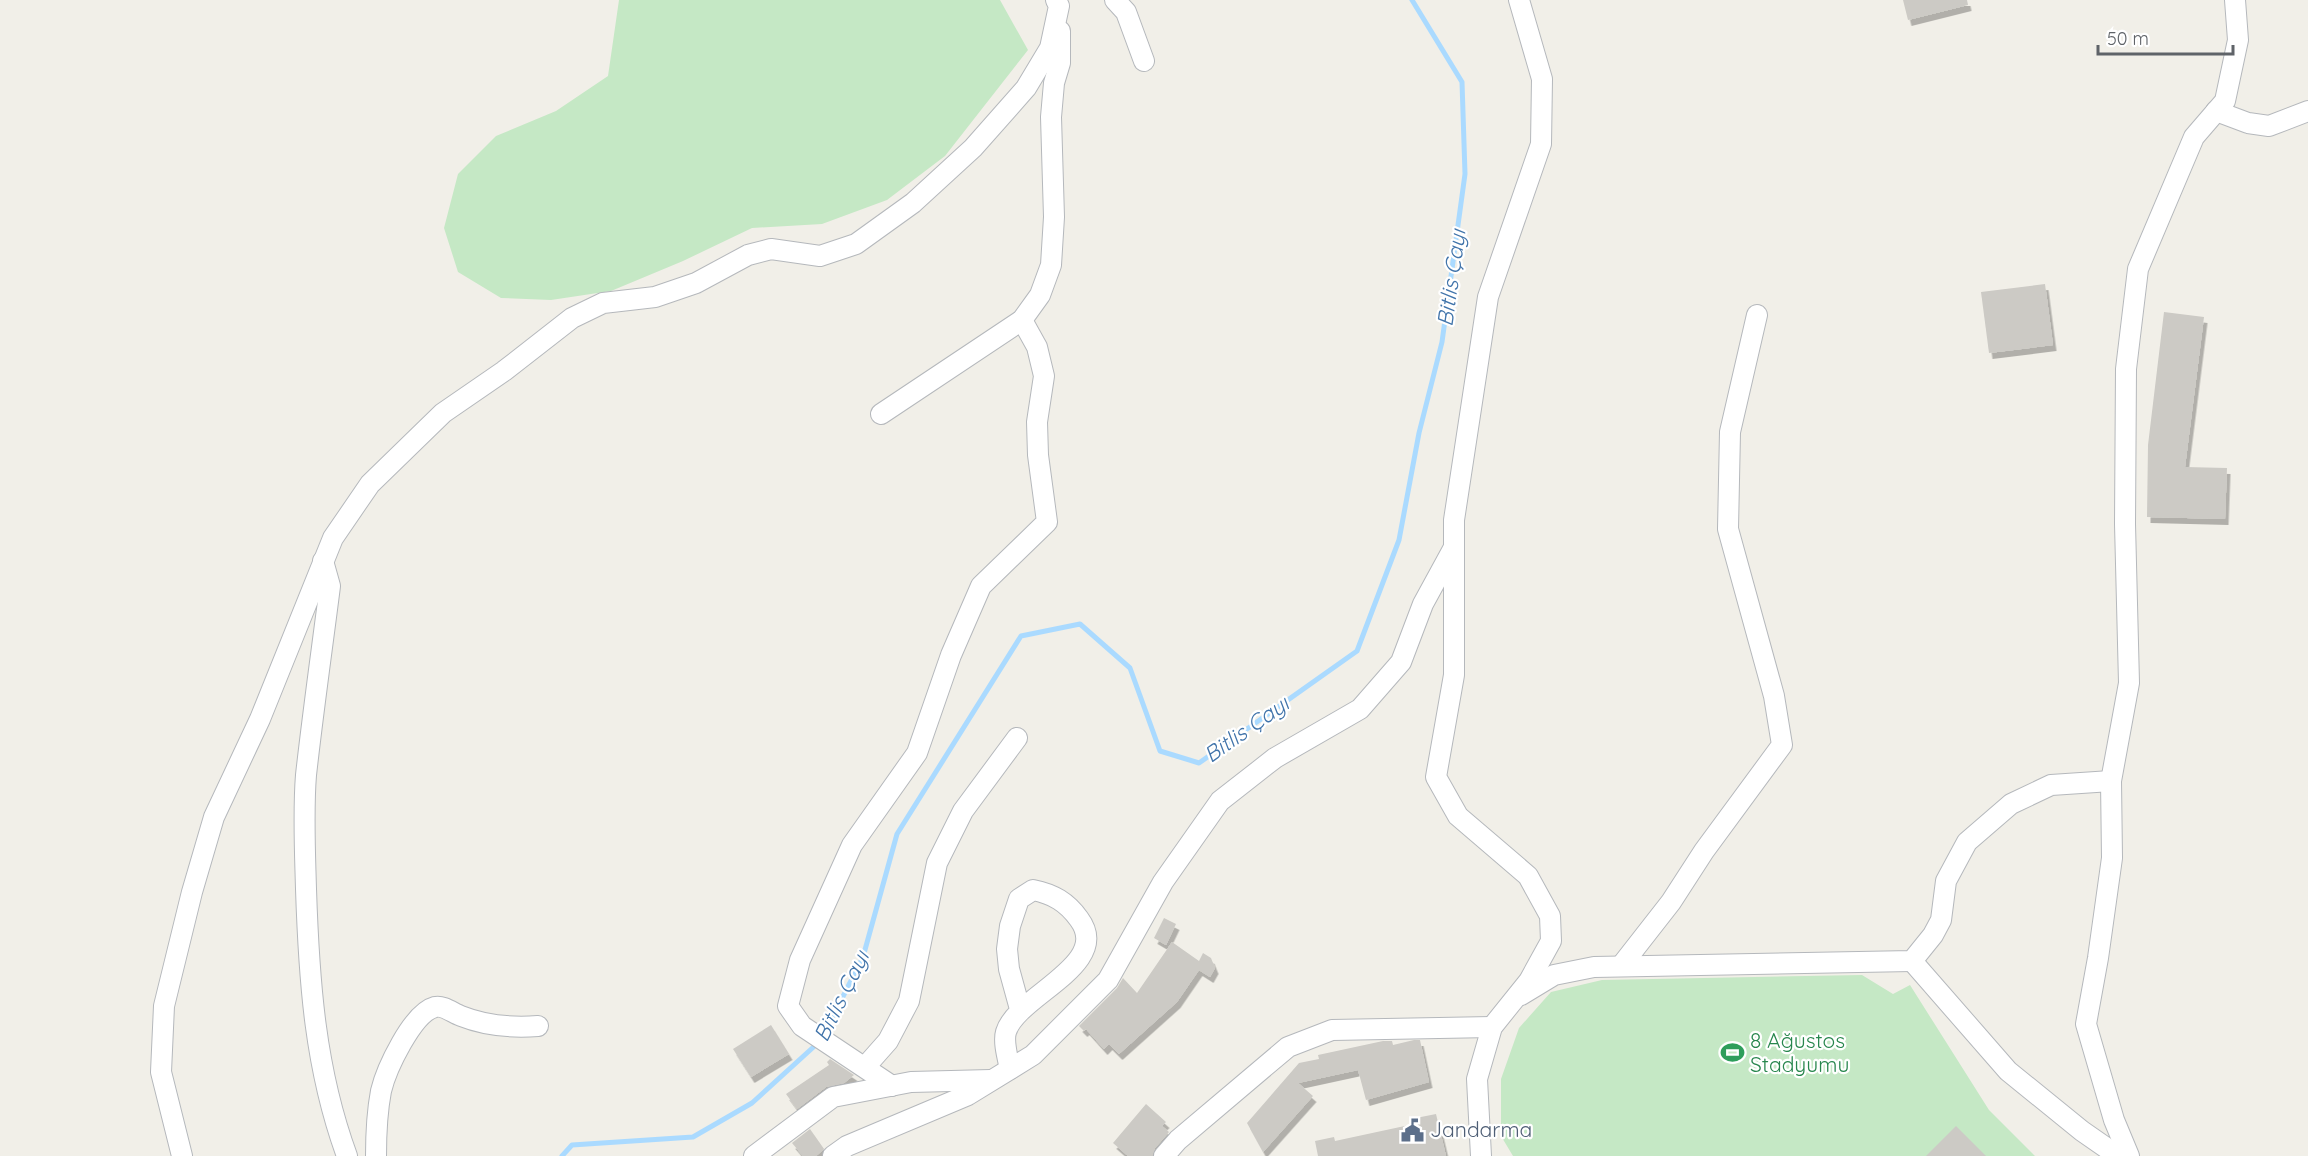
<svg xmlns="http://www.w3.org/2000/svg" width="2308" height="1156" font-family="Quicksand,sans-serif">
<style>
.green{fill:#c5e8c5}
.lines{fill:none;stroke-linecap:round;stroke-linejoin:round}
.stream{stroke:#aadaff;stroke-width:5}
.building{fill:#cccac5;filter:url(#shadow)}
.minor-casing{stroke:#b5b8bc;stroke-width:22}
.minor{stroke:#fff;stroke-width:20}
.labels{text-anchor:middle;stroke-width:4.5;stroke-linejoin:round;paint-order:stroke}
.leisure-label{font-size:21px;fill:#27864d;stroke:#fff;text-anchor:start}
.service-label{font-size:21px;fill:#4e5e75;stroke:#fff;text-anchor:start}
.water-label{font-size:22px;font-style:italic;fill:#4174aa;stroke:#fff}
</style>
<defs>
<filter id="shadow"><feDropShadow dx="3.5" dy="6" stdDeviation="0" flood-color="#0004"/></filter>
</defs>
<rect width="100%" height="100%" fill="#f1efe8"/>
<g class="green">
<path d="M619,0h381l28,50 -83,106 -58,44 -65,24 -70,4 -69,33 -72,30 -60,9 -50,-2 -43,-26 -14,-44 14,-54 38,-38 60,-25 52,-35z"/>
<path d="M1862,975l31,19 17,-9 79,125 46,46h-522l-12,-20v-57l18,-51 32,-36 51,-12z"/>
</g>
<g class="lines">
<g class="stream">
<path d="M824,1034l39,-77 34,-123 124,-198 59,-12 50,44 30,83 39,12 158,-112 42,-111 20,-107 23,-91 23,-168 -3,-92 -50,-82"/>
<path d="M562,1156l10,-11 121,-8 59,-34 67,-61"/>
</g>
</g>
<g class="building">
<path d="M1903,0h64l1,5 -60,15z"/>
<path d="M2045,284l8,61 -64,8 -8,-61z"/>
<path d="M2164,312l40,5 -19,150 42,1 -2,51 -78,-2 1,-72z"/>
<path d="M1164,918l12,6 -10,21 -12,-7z"/>
<path d="M1172,942l27,19 4,-8 8,5 4,10 -5,9 -11,-7 -22,32 -58,52 -10,-10 -5,5 -18,-20 -2,2 -5,-5 38,-38 6,-10 14,15z"/>
<path d="M771,1025l18,29 -38,23 -18,-28z"/>
<path d="M1414,1040h6l9,42 -63,18 -8,-30 -60,13 15,13 -50,56 -16,-29 52,-60 20,-4 -1,-4 65,-14h9l1,4z"/>
<path d="M830,1059l24,16 -10,8 -18,4 -29,22 -11,-15 43,-29 -2,-3z"/>
<path d="M1146,1104l20,18 -4,4 7,6 -14,16 -3,8h-24l-15,-13z"/>
<path d="M1436,1114l10,42h-128l-3,-15 19,-4 1,4 79,-17 2,-6z"/>
<path d="M1956,1126l30,30h-60z"/>
<path d="M810,1129l14,20 -8,7h-13l-11,-13z"/>
</g>
<g class="lines">
<defs>
<g id="minor">
<path d="M1115,0l11,12 18,49"/>
<path d="M2216,111l32,12 21,3 39,-15"/>
<path d="M881,414l141,-94 18,-25 11,-30 3,-48 -3,-100 3,-34 6,-20v-32"/>
<path d="M323,561l7,25c-8,63 -17,126 -24,189 -3,37 -1,76 0,114 3,92 9,180 41,267"/>
<path d="M1912,961l96,110 74,60 36,25"/>
<path d="M1621,966l50,-64 33,-51 78,-106 -8,-49 -46,-167 2,-97 27,-117"/>
<path d="M1521,995l33,-20 40,-8 318,-6 21,-26 8,-15 5,-39 21,-39 44,-38 40,-19 60,-4"/>
<path d="M865,1067l23,-26 21,-40 28,-138 26,-52 54,-73"/>
<path d="M1010,1069c-2,-10 -7,-27 -4,-37 11,-37 107,-67 73,-113 -12,-17 -26,-25 -46,-29l-14,9 -9,27 -3,23 2,20 11,40"/>
<path d="M892,1086l-90,-60 -14,-20 12,-46 52,-115 65,-92 34,-98 30,-69 66,-64 -9,-67 -1,-33 7,-46 -7,-29 -15,-27"/>
<path d="M182,1156l-21,-84 3,-66 28,-114 22,-75 46,-98 73,-181 37,-54 73,-71 61,-42 68,-53 31,-15 52,-6 41,-14 52,-28 23,-6 49,7 36,-12 57,-41 60,-55 53,-60 24,-40 9,-42 -3,-6"/>
<path d="M376,1156c0,-22 1,-44 5,-65 5,-21 31,-78 54,-84 8,-2 18,6 26,9 25,10 50,12 77,10"/>
<path d="M754,1156l79,-59 78,-15 80,-2"/>
<path d="M833,1156l14,-10 121,-51 65,-40 75,-75 55,-98 57,-81 55,-43 85,-49 41,-47 22,-58 30,-55"/>
<path d="M1164,1156l14,-16 110,-93 44,-17 160,-3"/>
<path d="M1481,1156l-4,-77 15,-52 37,-46 22,-40 -1,-25 -22,-40 -70,-60 -22,-39 18,-102v-155l34,-223 53,-153 1,-65 -23,-79"/>
<path d="M2129,1156l-15,-36 -28,-96 12,-66 14,-100 -1,-77 18,-98 -4,-159 1,-155 12,-100 56,-132 31,-36 13,-61 -3,-40"/>
</g>
</defs>
<use href="#minor" class="minor-casing"/>
<use href="#minor" class="minor"/>
</g>
<defs>
<symbol id="stadium-bare" viewBox="-9 -9 18 18"><path d="M0-5a6.5 5 0 1 0 0 10a6.5 5 0 1 0 0-10ZM-3.5-1.8h7v3.6h-7Z" fill="#2e9e5b" stroke="#fff" stroke-width="2.5" paint-order="stroke"/></symbol>
<symbol id="civic-bare" viewBox="-9 -9 18 18"><path d="M-.6-6.5H3V-4.5H.6V-3L4-1V1h2V6H-6V1h2V-1L-.6-3ZM-1.2 2.5V6h2.4V2.5Z" fill="#5c6f8a" stroke="#fff" stroke-width="2.5" paint-order="stroke"/></symbol>
</defs>
<g fill-rule="evenodd">
<use href="#stadium-bare" x="1716" y="1036" width="33" height="33"/>
<use href="#civic-bare" x="1396" y="1114" width="33" height="33"/>
</g>
<g class="labels">
<g class="leisure-label">
<text x="1750" y="1048">8 Ağustos<tspan x="1750" dy="24">Stadyumu</tspan></text>
</g>
<g class="service-label">
<text x="1430" y="1137">Jandarma</text>
</g>
<g class="water-label">
<text transform="translate(1451 278) rotate(-82)" y="8">Bitlis Çayı</text>
<text transform="translate(1246 729) rotate(-35)" y="8">Bitlis Çayı</text>
<text transform="translate(841 996) rotate(-64)" y="8">Bitlis Çayı</text>
</g>
</g>
<path d="M2098 45v9h135v-9" fill="none" stroke="#5f6368" stroke-width="3"/>
<text x="2107" y="45" font-size="18" fill="#5f6368" stroke="#ffffff" stroke-width="4.5" paint-order="stroke">50 m</text>
</svg>
